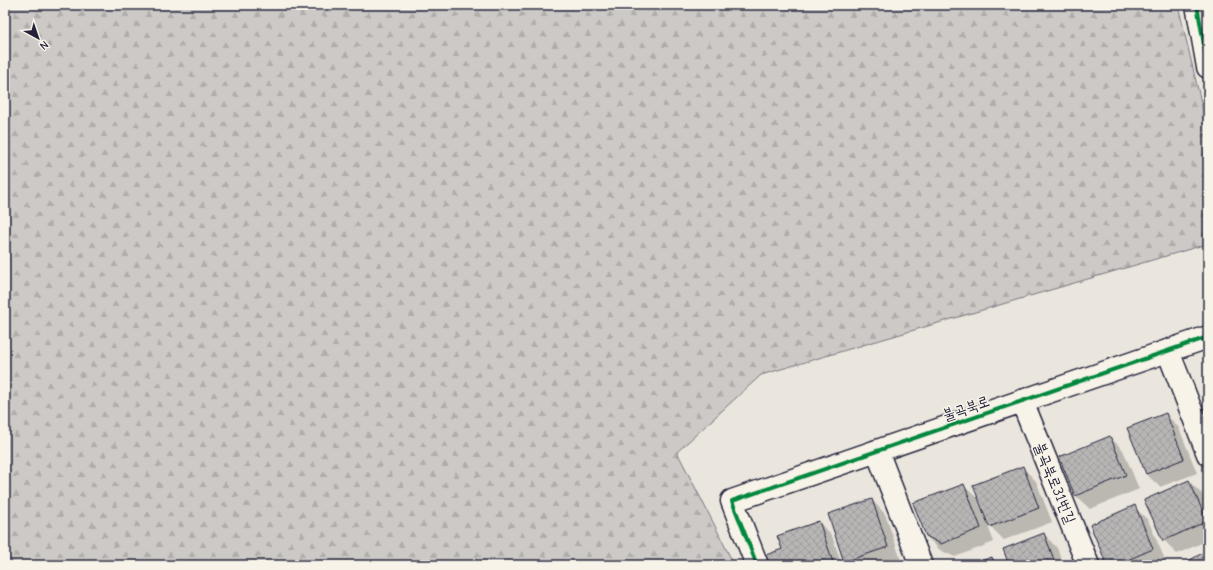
<svg xmlns="http://www.w3.org/2000/svg" width="1213" height="570" font-family="'Comic Neue','Poor Story',sans-serif">
<style>
.forest{fill:url(#forest-firs);stroke:#787680}
.shadow{fill:#0003}
.building{fill:url(#building-cross-hatch);stroke:#22223b}
.lines{fill:none;stroke-linecap:round;stroke-linejoin:round}
.street-casing{stroke:#22223b;stroke-width:25}
.street{stroke:#f7f3e8;stroke-width:22}
.cycleway-casing{stroke:#f7f3e8;stroke-width:6}
.cycleway{stroke:#00873e;stroke-width:4}
.labels{text-anchor:middle;stroke-width:3;stroke-linejoin:round;paint-order:stroke}
.street-label{font-size:15px;fill:#22223b;stroke:#f7f3e8}
</style>
<defs>
<pattern id="forest-firs" width="22" height="20" patternUnits="userSpaceOnUse"><rect width="22" height="20" fill="#cdc9c6"/><path d="M5 1l3.5 6h-7zM16 11l3.5 6h-7z" fill="#b0acab"/></pattern>
<pattern id="building-cross-hatch" width="8" height="8" patternUnits="userSpaceOnUse"><rect width="8" height="8" fill="#b8b6b5"/><path d="M0 0l8 8M0 8l8-8" fill="none" stroke="#9e9c9d"/></pattern>
</defs>
<rect width="100%" height="100%" fill="#eae6de"/>
<filter id="ink" filterUnits="userSpaceOnUse"><feTurbulence type="fractalNoise" baseFrequency=".025" numOctaves="2"/><feDisplacementMap in="SourceGraphic" scale="8" xChannelSelector="R" yChannelSelector="G"/><feConvolveMatrix kernelMatrix="1 2 1 2 8 2 1 2 1" color-interpolation-filters="sRGB"/></filter>
<g filter="url(#ink)">
<path class="forest" d="M5,5h1173l30,127v110l-1,2 -446,131 -84,77 38,74 19,39h-729z"/>
<g class="shadow">
<path d="M1166,414l13,14 18,45 -37,14 -14,-13z"/>
<path d="M1110,437l13,13 16,39 -49,20 -14,-13 -15,-39z"/>
<path d="M1023,468l13,13 16,41 -48,18 -14,-14z"/>
<path d="M1188,481l14,13 6,14v32l-31,14 -13,-14z"/>
<path d="M963,485l14,13 17,44 -39,15 -15,-7 -14,-14z"/>
<path d="M872,500l13,14 16,46 -13,5h-40l-3,-4z"/>
<path d="M1134,507l14,13 18,42 -6,3h-52z"/>
<path d="M819,522l13,14 10,29h-71l12,-15z"/>
<path d="M1044,534l13,14 7,17h-54z"/>
<path d="M992,558l7,7h-26z"/>
</g>
<g class="building">
<path d="M1166,413l18,46 -38,15 -19,-46z"/>
<path d="M1110,436l16,39 -51,21 -16,-39z"/>
<path d="M1023,466l16,42 -50,19 -16,-42z"/>
<path d="M1189,480l18,41 -44,20 -19,-41z"/>
<path d="M964,484l17,44 -40,16 -15,-8 -13,-33z"/>
<path d="M872,499l16,48 -44,15 -16,-48z"/>
<path d="M1135,505l18,44 -37,16h-9l-17,-40z"/>
<path d="M819,521l15,44h-65l-3,-10 16,-6 -5,-13z"/>
<path d="M1044,533l12,32h-47l-6,-16z"/>
<path d="M1208,550v15h-27z"/>
<path d="M992,557l3,8h-25z"/>
</g>
<g class="lines">
<defs>
<g id="street">
<path d="M1197,5l11,62"/>
<path d="M1168,351l40,103"/>
<path d="M1022,401l66,164"/>
<path d="M877,451l44,114"/>
<path d="M757,565l-25,-64 476,-164"/>
</g>
</defs>
<use href="#street" class="street-casing"/>
<use href="#street" class="street"/>
<defs>
<g id="cycleway">
<path d="M1197,5l11,62"/>
<path d="M757,565l-25,-64 476,-164"/>
</g>
</defs>
<use href="#cycleway" class="cycleway-casing"/>
<use href="#cycleway" class="cycleway"/>
</g>
</g>
<g class="labels">
<g class="street-label">
<text transform="translate(966 408) rotate(-19)" y="5">불곡북로</text>
<text transform="translate(1055 483) rotate(68)" y="5">불곡북로31번길</text>
</g>
</g>
<rect width="1213" height="570" fill="none" stroke="#f7f3e8" stroke-width="20"/>
<rect x="10" y="10" width="1193" height="550" fill="none" stroke="#22223b" stroke-width="1.5" filter="url(#ink)"/>
<g transform="translate(38 38) rotate(140)" stroke="#f7f3e8" stroke-width="3" paint-order="stroke">
<path d="M0-3L7 15L0 10L-7 15Z" fill="#22223b"/>
<text y="-6" font-size="11" font-weight="bold" text-anchor="middle" fill="#22223b">N</text>
</g>
</svg>
